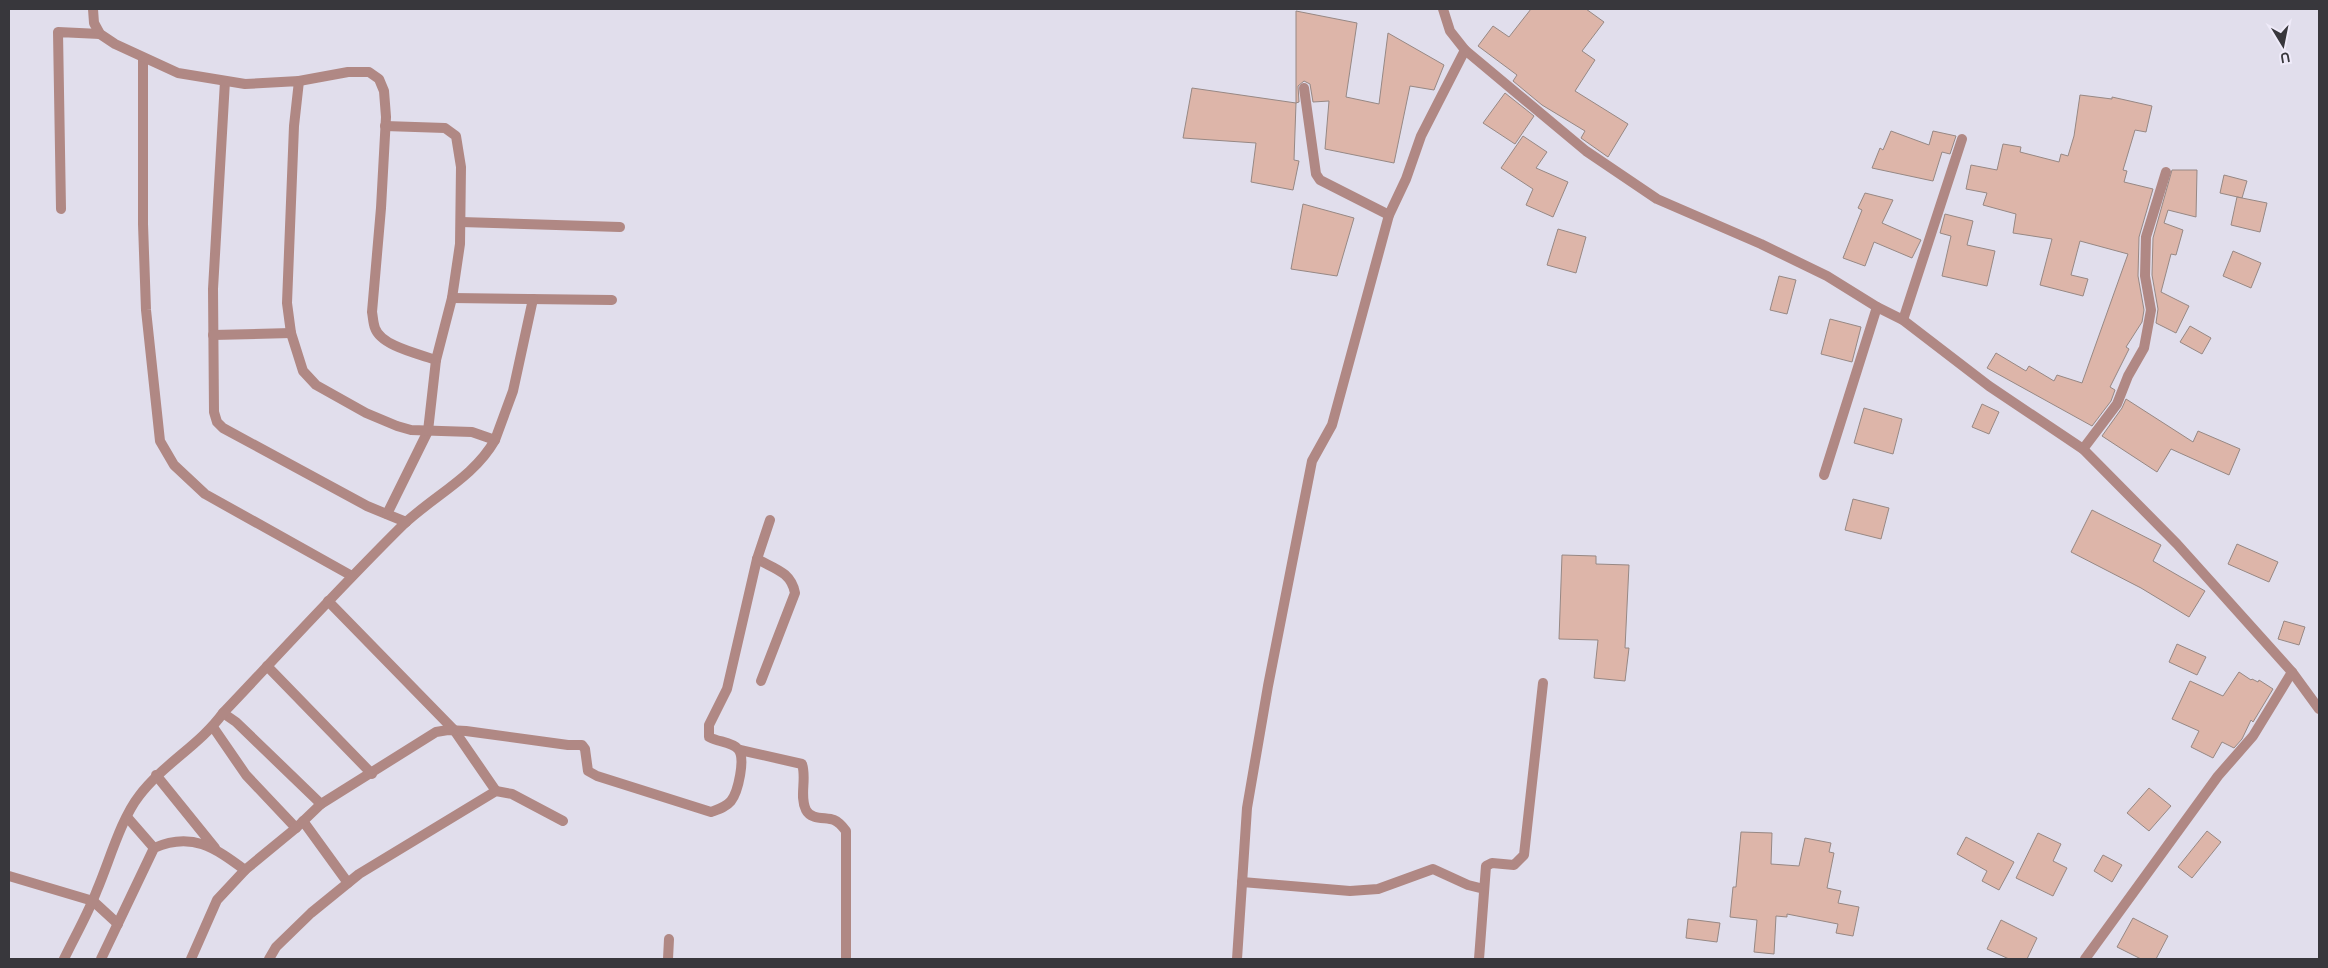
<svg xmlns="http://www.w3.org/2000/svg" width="2328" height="968" font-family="Overpass,sans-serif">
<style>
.building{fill:#ddb5a9;stroke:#978884}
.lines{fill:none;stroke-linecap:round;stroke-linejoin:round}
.street{stroke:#b08884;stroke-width:10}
</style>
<rect width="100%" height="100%" fill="#e1deec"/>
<g class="building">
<path d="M1531,9h55l18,13 -22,29 13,9 -20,31 53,33 -20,33 -27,-19 4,-7 -43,-26 -29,-24 4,-6 -39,-29 15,-20 16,11z"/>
<path d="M1296,11l61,12 -11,74 33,7 9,-71 56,32 -10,25 -24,-4 -16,77 -69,-14 4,-48 -16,1 -3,-18 -6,-3 -6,5 1,16 -3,1z"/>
<path d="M1192,88l104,15 -2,57 5,1 -6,29 -42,-8 5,-39 -73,-5z"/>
<path d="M1505,93l29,23 -19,28 -32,-21z"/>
<path d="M2080,95l32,4v-2l40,9 -6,26 -11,-2 -12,40 4,1 -3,11 29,7 -14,48 -1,39 6,34 -2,12 -16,25 3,2 -19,38 5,3 -4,11 -19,25 -105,-58 9,-15 30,18 3,-5 25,15 3,-6 25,8 46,-129 -48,-13 -9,34 17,4 -5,17 -43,-11 12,-46 -39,-6 3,-19 -33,-9 4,-12 -21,-4 5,-24 26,5 6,-26 18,3 -1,5 39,10 2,-8 7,2 6,-20z"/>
<path d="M1891,131l38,14 4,-14 23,5 -6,18 -8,-2 -9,29 -61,-13 8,-20 3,2z"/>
<path d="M1523,136l24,16 -11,16 32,14 -15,35 -27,-12 7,-16 -32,-21z"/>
<path d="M2172,170h25l-1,47 -28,-7 -4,13 19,7 -7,25 -5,-1 -10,38 28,14 -13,27 -20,-10 2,-14 -6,-34 1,-37z"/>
<path d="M2224,175l23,6 -5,17 -22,-5z"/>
<path d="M1865,193l28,7 -11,23 39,17 -9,18 -38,-16 -9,24 -22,-8 19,-48 -4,-2z"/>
<path d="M2237,197l30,6 -7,29 -29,-7z"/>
<path d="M1303,204l51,14 -17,58 -46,-7z"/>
<path d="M1945,214l28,7 -6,24 28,6 -8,35 -45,-10 9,-40 -11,-3z"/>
<path d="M1558,229l28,8 -10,36 -29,-8z"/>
<path d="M2233,251l28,12 -10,25 -28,-12z"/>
<path d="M1779,276l17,4 -9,34 -17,-4z"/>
<path d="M1830,319l31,8 -9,35 -31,-8z"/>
<path d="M2190,326l21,12 -9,16 -22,-12z"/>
<path d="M2126,399l67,43 5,-11 42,18 -11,26 -58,-26 -14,23 -55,-36 20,-28z"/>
<path d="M1982,404l17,8 -10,22 -17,-7z"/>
<path d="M1864,408l38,11 -9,35 -39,-11z"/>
<path d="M1853,499l36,9 -8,31 -36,-9z"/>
<path d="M2092,510l69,35 -8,16 52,30 -16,26 -48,-29 -70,-36z"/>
<path d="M2237,544l41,18 -9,20 -41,-18z"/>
<path d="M1562,555l34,1v8l33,1 -4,83h4l-4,33 -31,-3 4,-38 -39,-1z"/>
<path d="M2284,621l21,6 -6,18 -21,-6z"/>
<path d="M2177,644l29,13 -9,18 -28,-13z"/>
<path d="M2239,672l12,8 1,-1 6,3 1,-2 14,9 -20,33 -2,-2 -9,19 -8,9 -12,-6 -9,16 -22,-11 8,-16 -27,-12 18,-38 33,15z"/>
<path d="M2149,788l22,18 -22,25 -22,-18z"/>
<path d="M2207,831l14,11 -29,36 -14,-11z"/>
<path d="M1741,832l31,1 -1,31 28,2 6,-28 26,5 -2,9 5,1 -7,35 14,3 -3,12 21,4 -6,29 -17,-3 2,-9 -51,-10v3l-11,-1 -2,38 -20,-2 3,-32 -27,-3 3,-30h3z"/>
<path d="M2038,833l23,11 -8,17 14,7 -14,28 -37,-18z"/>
<path d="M1966,837l48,25 -15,28 -17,-9 5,-10 -30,-17z"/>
<path d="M2103,855l19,10 -10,17 -18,-11z"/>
<path d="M2133,918l35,18 -12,23h-15l-24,-12z"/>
<path d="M1688,919l32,4 -3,19 -31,-4z"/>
<path d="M2001,920l36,18 -10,21h-18l-22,-10z"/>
</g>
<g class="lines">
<g class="street">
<path d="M1443,9l7,22 15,19 121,101 71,48 104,45 66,32 50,31 26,13 86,66 94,63 94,95 115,128 27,37"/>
<path d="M143,58v166l3,86 14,131 14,24 31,29 147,82"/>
<path d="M225,81l-12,208 1,123 3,10 6,6 144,78 39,16"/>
<path d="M299,81l49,-9h21l10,7 5,12 2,26 -5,91 -9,104c1,5 1,11 3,16 6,18 44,26 61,32"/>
<path d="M1304,88l12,86 4,6 69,35"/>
<path d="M385,126l60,2 11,8 5,31 -1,77 -8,54 -16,62 -8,71 -41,83"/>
<path d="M61,209l-3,-177 42,2"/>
<path d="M461,222l159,5"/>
<path d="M452,298l160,2"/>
<path d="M1903,320l59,-181"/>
<path d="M213,335l78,-2"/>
<path d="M495,440l18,-49 20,-92"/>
<path d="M2083,449l34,-45 11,-28 16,-28 7,-38 -6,-34 1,-39 20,-65"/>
<path d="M1824,475l53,-168"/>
<path d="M757,559c18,10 34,13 38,34l-34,88"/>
<path d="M328,601l126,129 42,61"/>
<path d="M267,666l105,108"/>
<path d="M223,713l13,9 85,82"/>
<path d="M213,727l33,48 50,53"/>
<path d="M740,750l62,14c5,15 -3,32 4,46 5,10 20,7 28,10 5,2 9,7 12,11v128"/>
<path d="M156,775l59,73"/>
<path d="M127,817l27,31"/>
<path d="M303,821l45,62"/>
<path d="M9,876l84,25 25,23"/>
<path d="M1242,882l108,9 28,-2 55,-20 35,16 16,4"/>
<path d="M64,959c11,-23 24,-45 33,-69 12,-28 24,-71 42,-94 24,-32 61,-51 84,-83 60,-63 119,-128 181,-189 31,-29 70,-47 91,-84l-23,-8 -61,-2 -14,-4 -31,-13 -50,-28 -13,-14 -12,-38 -4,-30 7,-177 5,-45 -54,3 -67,-11 -63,-29 -15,-10 -6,-11 -1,-14"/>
<path d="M101,959l53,-111c38,-17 61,0 91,22"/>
<path d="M191,959l26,-59 28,-30 51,-42 25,-24 115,-72 12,-2 18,1 102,14h14l3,4 3,22 9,5 114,36c8,-3 15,-5 20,-11 7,-9 15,-43 7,-52 -6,-7 -20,-7 -29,-12v-12l18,-36 30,-130 13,-39"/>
<path d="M269,959l7,-12 35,-34 48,-39 137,-83 16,3 51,27"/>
<path d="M668,959l1,-20"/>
<path d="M1237,959l10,-151 21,-122 44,-225 20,-36 57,-210 17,-36 15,-43 44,-86"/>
<path d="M1479,959l7,-93 6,-3 22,2 10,-10 19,-172"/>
<path d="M2085,959l133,-183 35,-40 39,-64"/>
</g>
</g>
<rect width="2328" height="968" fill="none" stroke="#38373c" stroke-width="20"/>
<g transform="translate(2283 45) rotate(170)" stroke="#efebf9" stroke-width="4" paint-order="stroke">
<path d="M0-4L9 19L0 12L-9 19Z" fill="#38373c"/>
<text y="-8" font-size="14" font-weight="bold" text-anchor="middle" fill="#38373c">U</text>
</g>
</svg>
